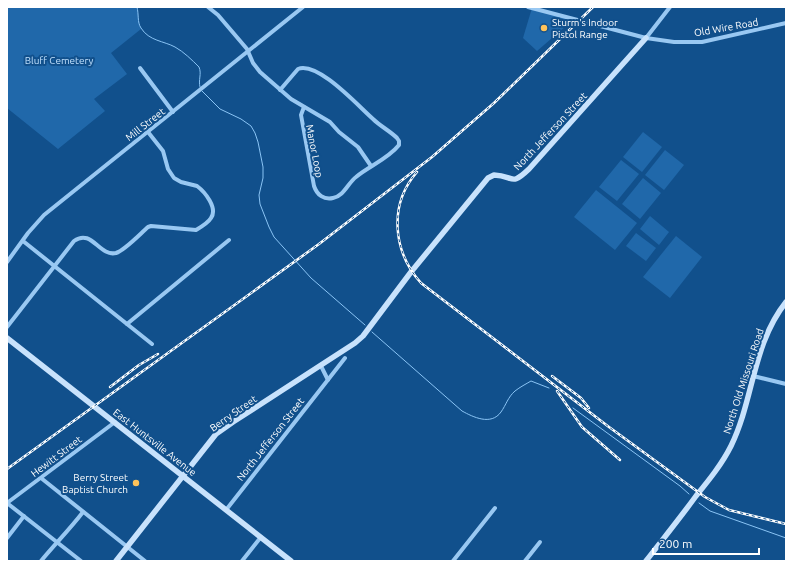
<svg xmlns="http://www.w3.org/2000/svg" width="793" height="568" font-family="Ubuntu,sans-serif">
<style>
.green{fill:#2068aa}
.lines{fill:none;stroke-linecap:round;stroke-linejoin:round}
.stream{stroke:#8ac4f5;stroke-width:1}
.street{stroke:#99c8f2;stroke-width:4}
.secondary{stroke:#c8e2fc;stroke-width:5.5}
.rail-casing{stroke:#fff;stroke-width:2.5}
.rail{stroke:#11508c;stroke-width:1;stroke-dasharray:3;stroke-linecap:butt}
.poi-dot{fill:#ffc35a;stroke:#11508c;stroke-width:1.5}
.labels{text-anchor:middle;stroke-width:4;stroke-linejoin:round;paint-order:stroke}
.poi-label{font-size:10px;fill:#fff;stroke:#11508c;text-anchor:start}
.street-label{font-size:10px;fill:#fff;stroke:#11508c}
.park-label{font-size:10px;fill:#c0e0fd;stroke:#11508c}
</style>
<rect width="100%" height="100%" fill="#11508c"/>
<g class="green">
<path d="M7,7h130c2,8 1,15 4,22l-30,24 16,21 -33,25 11,12 -47,38 -51,-41z"/>
<path d="M532,8l42,11 -37,32 -14,-13z"/>
<path d="M643,132l19,15 -20,25 -19,-15z"/>
<path d="M665,150l19,15 -20,25 -19,-15z"/>
<path d="M621,160l18,14 -22,27 -18,-14z"/>
<path d="M643,178l18,15 -21,26 -18,-15z"/>
<path d="M596,190l41,33 -22,27 -41,-33z"/>
<path d="M650,216l19,16 -10,13 -19,-16z"/>
<path d="M636,233l20,15 -10,13 -20,-15z"/>
<path d="M676,236l26,21 -32,41 -27,-21z"/>
</g>
<g class="lines">
<g class="stream">
<path d="M137,7c2,7 0,15 4,21 8,13 23,13 34,19 9,5 17,13 24,20 3,7 -1,13 1,20"/>
<path d="M202,91l18,18 21,10 10,7 4,7 3,9 5,25v11l-4,17 1,9 9,23 5,10 37,41 54,47"/>
<path d="M372,332l90,79c11,6 29,15 39,1 5,-7 7,-15 14,-21 5,-4 11,-7 16,-10l18,7"/>
<path d="M573,408l107,78 9,8"/>
<path d="M699,503l11,8 76,27"/>
</g>
<g class="street">
<path d="M208,7l10,8 29,34 6,14 7,9 31,27 39,23 9,10 19,15 13,19"/>
<path d="M528,7l118,31 28,4h28l84,-19"/>
<path d="M646,38l24,-31"/>
<path d="M140,68l33,44"/>
<path d="M280,90l18,-21c20,-8 61,38 75,50 7,7 17,12 24,19l2,3v4c-11,14 -30,21 -43,32 -8,6 -12,19 -23,21 -9,2 -16,-3 -19,-12l-13,-71 3,-8"/>
<path d="M23,241l129,103"/>
<path d="M7,262l21,-29 16,-18 259,-208"/>
<path d="M127,324l102,-84"/>
<path d="M7,327l67,-86c18,-13 25,16 42,12 9,-3 24,-19 32,-26l3,-1 45,4c5,-3 12,-7 15,-12 7,-10 -6,-26 -14,-32l-16,-4 -7,-4 -6,-9 -5,-18 -15,-19"/>
<path d="M321,366l7,14"/>
<path d="M753,376l33,8"/>
<path d="M41,478l104,83"/>
<path d="M7,503l108,-81"/>
<path d="M7,503l74,58"/>
<path d="M226,510l119,-152"/>
<path d="M7,538l17,-22"/>
<path d="M41,561c14,-17 29,-32 42,-49"/>
<path d="M242,561l19,-24"/>
<path d="M453,561l42,-53"/>
<path d="M525,561l15,-19"/>
</g>
<g class="secondary">
<path d="M7,338l284,223"/>
<path d="M116,561l100,-127 17,-12 122,-79 8,-7 48,-64 77,-94 6,-3c21,1 16,12 35,-6l117,-131"/>
<path d="M646,561c17,-22 34,-43 50,-65 13,-16 26,-32 35,-50 23,-47 21,-101 55,-144"/>
</g>
<defs>
<g id="rail">
<path d="M417,172c-29,33 -24,80 4,111l188,144 96,70 24,13 57,14"/>
<path d="M552,376l29,22 8,10"/>
<path d="M110,387l29,-22 19,-11"/>
<path d="M557,391l25,36 38,33"/>
<path d="M7,469l312,-225 113,-87 62,-54 99,-96"/>
</g>
</defs>
<use href="#rail" class="rail-casing"/>
<use href="#rail" class="rail"/>
</g>
<g class="poi-dot">
<circle cx="544" cy="28" r="4"/>
<circle cx="136" cy="483" r="4"/>
</g>
<g class="labels">
<g class="poi-label">
<text x="552" y="26">Sturm's Indoor<tspan x="552" dy="12">Pistol Range</tspan></text>
<text x="128" y="481" text-anchor="end">Berry Street<tspan x="128" dy="12">Baptist Church</tspan></text>
</g>
<g class="street-label">
<text transform="translate(726 27) rotate(-10)" y="4">Old Wire Road</text>
<text transform="translate(145 124) rotate(-38)" y="4">Mill Street</text>
<text transform="translate(550 131) rotate(-47)" y="4">North Jefferson Street</text>
<text transform="translate(315 151) rotate(79)" y="4">Manor Loop</text>
<text transform="translate(743 381) rotate(-72)" y="4">North Old Missouri Road</text>
<text transform="translate(233 413) rotate(-35)" y="4">Berry Street</text>
<text transform="translate(270 439) rotate(-52)" y="4">North Jefferson Street</text>
<text transform="translate(155 442) rotate(38)" y="4">East Huntsville Avenue</text>
<text transform="translate(56 456) rotate(-37)" y="4">Hewitt Street</text>
</g>
<g class="park-label">
<text x="59" y="64">Bluff Cemetery</text>
</g>
</g>
<rect width="793" height="568" fill="none" stroke="#ffffff" stroke-width="16"/>
<path d="M653 548v6h106v-6" fill="none" stroke="#ffffff" stroke-width="2"/>
<text x="659" y="548" font-size="12" fill="#ffffff" stroke="#11508c" stroke-width="3" paint-order="stroke">200 m</text>
</svg>
